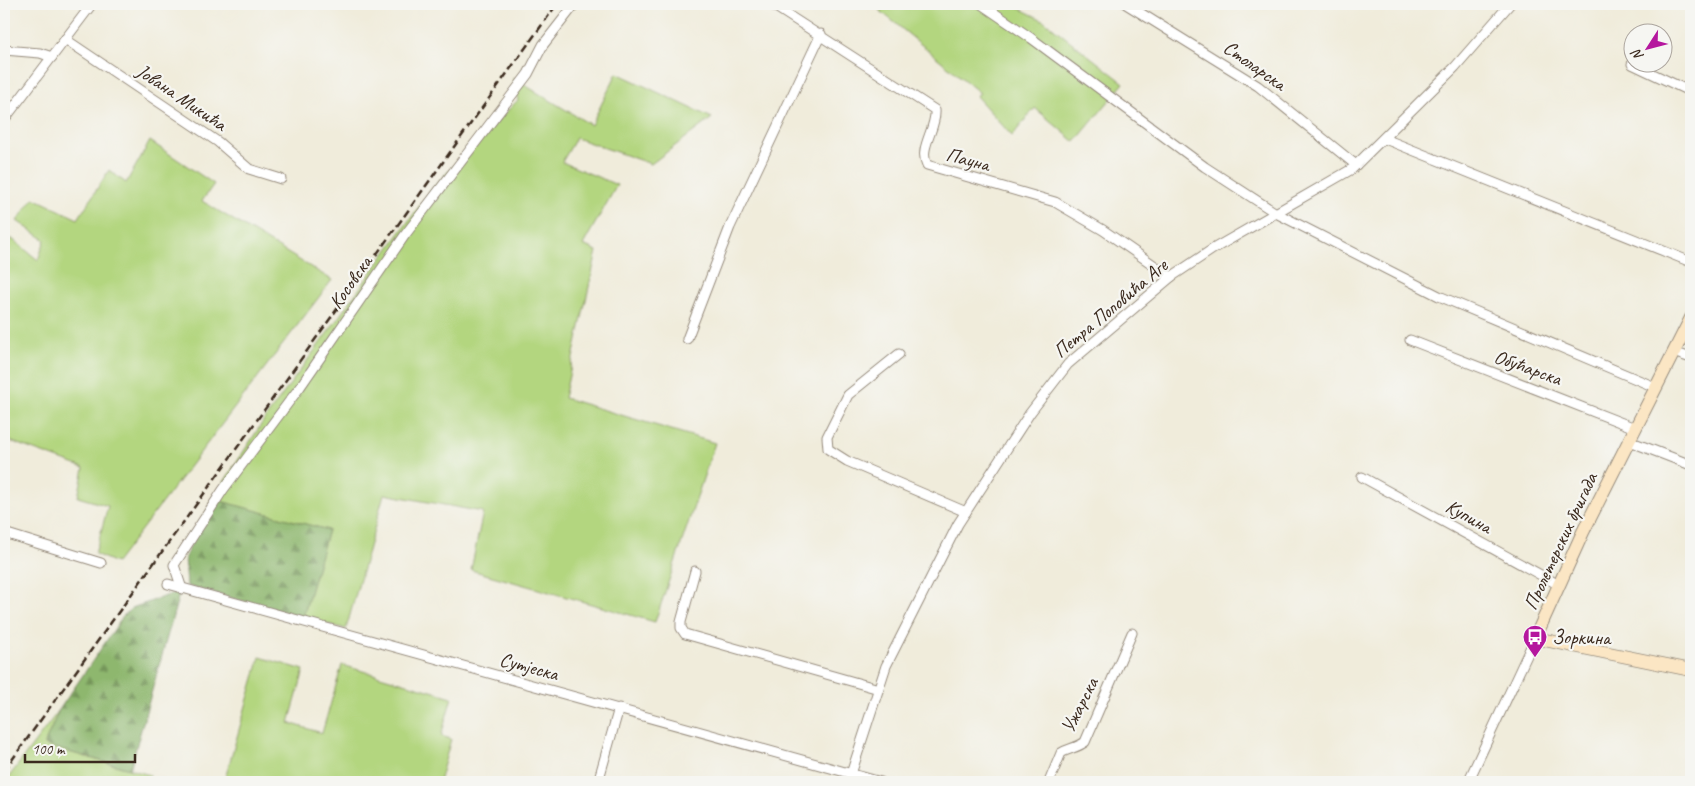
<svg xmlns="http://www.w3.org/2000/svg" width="1695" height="786" font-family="Caveat,sans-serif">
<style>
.grass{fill:#b3d67f;stroke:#77804e}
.forest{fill:url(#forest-firs);stroke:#647046}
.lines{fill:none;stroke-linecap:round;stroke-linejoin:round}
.street-casing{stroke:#968b7c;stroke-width:11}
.secondary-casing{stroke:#968b7c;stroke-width:14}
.street{stroke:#fff;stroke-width:9}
.secondary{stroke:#fbe6c4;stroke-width:12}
.rail{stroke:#3b2a1e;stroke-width:2.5;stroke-dasharray:8 4;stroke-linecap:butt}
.labels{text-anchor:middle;stroke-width:4.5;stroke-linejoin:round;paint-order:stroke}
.street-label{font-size:20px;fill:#3b2a1e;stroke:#f6f6f2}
.poi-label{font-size:20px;fill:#3b2a1e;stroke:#f6f6f2;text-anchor:start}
</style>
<defs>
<pattern id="forest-firs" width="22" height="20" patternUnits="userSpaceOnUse" patternTransform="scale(1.25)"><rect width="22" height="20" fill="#8eb76e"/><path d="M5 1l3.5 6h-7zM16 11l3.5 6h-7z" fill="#75955a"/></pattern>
</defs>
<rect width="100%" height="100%" fill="#f6f6f2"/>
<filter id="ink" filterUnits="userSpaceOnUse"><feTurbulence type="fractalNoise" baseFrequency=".02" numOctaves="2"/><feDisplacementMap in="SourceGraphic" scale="10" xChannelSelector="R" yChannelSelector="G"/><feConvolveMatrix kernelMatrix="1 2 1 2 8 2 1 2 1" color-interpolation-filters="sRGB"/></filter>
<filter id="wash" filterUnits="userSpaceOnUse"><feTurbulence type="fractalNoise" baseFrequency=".0096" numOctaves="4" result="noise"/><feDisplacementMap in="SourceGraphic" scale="20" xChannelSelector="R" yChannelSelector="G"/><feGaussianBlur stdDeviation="1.12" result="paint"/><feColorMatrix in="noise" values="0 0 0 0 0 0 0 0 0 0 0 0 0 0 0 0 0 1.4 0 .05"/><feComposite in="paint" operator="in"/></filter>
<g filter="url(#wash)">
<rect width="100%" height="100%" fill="#f0ecdb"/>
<g class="grass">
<path d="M872,4h138l33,16 81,63 -49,59 -40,-34 -23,28 -36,-40 4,-3z"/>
<path d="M617,73l95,45 -61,46 -75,-26 -14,24 55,23 -34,60 14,6 -33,147 151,45 -60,179 -184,-52 12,-58 -99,-18 -38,135 -43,-12 25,-87 -115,-31 51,-79 170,-234 84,-86 -5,-22 78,47z"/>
<path d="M150,141l64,43 -12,17 130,79 -216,283 -21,-9 13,-48 -30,-9 6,-29 -80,-29v-187l7,-14 27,22 7,-20 -28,-19 17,-23 44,21 31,-49 17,13z"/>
<path d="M260,657l44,13 -15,53 33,10 20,-68 110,32 -11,39 10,3 -12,43h-215z"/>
<path d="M59,710l-15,35 106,30 -2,7h-143z"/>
</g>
<g class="forest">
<path d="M213,499l115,31 -25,87 -116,-31 -2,-29z"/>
<path d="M180,591l-50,178 -86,-24 15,-35 65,-95 8,-7z"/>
</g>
</g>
<g filter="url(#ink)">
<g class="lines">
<defs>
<g id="street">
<path d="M771,4l164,106c2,18 -17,38 -8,55l128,37 48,28 68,47"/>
<path d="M981,4l50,34 174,129 71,46 163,83 216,91"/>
<path d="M1126,4l132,82 98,79"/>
<path d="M65,39l153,103 31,27 32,10"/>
<path d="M4,50l36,3 12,4"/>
<path d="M1632,64l59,28"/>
<path d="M4,120l88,-116"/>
<path d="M1385,139l306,123"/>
<path d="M687,339l43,-112 91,-193"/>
<path d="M1410,340l225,88"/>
<path d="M1673,352l18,6"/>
<path d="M899,354l-51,41 -21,42 1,12 19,12 119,51"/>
<path d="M1629,441l62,24"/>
<path d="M1362,477l197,108"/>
<path d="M4,533l97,30"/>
<path d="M695,571l-14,51v6l4,6 194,55"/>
<path d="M168,584l713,198"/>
<path d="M182,589l-8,-24 49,-75 77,-103 105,-152 123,-161 15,-29 32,-41"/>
<path d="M851,774l35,-108 72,-142 72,-111 38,-49 103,-87 42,-28 139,-80 103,-102 55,-63"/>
<path d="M598,782l21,-74"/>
<path d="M1049,782l12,-29c8,-5 16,-5 24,-11l47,-109"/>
<path d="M1468,782l67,-144"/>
</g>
<path id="secondary" d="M1691,318l-108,214 -48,106 156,32"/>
</defs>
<use href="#street" class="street-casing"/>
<use href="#secondary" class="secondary-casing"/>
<use href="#street" class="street"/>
<use href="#secondary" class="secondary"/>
<path class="rail" d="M4,771l553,-767"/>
</g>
</g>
<defs>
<symbol id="bus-pin" viewBox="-11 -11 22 30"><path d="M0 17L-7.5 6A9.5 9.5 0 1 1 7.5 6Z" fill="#b5179e" stroke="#f6f6f2"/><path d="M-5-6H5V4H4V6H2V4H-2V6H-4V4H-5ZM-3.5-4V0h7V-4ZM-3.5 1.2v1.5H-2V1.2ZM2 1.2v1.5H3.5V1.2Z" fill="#fff"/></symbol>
</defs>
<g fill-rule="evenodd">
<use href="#bus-pin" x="1521" y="623" width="28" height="38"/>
</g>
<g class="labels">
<g class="street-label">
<text transform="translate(1255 65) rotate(35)" y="7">Столарска</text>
<text transform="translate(182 97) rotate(34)" y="7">Јована Микића</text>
<text transform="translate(968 159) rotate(15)" y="7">Пауна</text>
<text transform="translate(350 282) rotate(-55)" y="7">Косовска</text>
<text transform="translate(1110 308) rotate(-40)" y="7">Петра Поповића Аге</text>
<text transform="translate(1528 367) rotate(20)" y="7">Обућарска</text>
<text transform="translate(1469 516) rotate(29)" y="7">Купина</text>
<text transform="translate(1560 541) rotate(-65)" y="7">Пролетерских бригада</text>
<text transform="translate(529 666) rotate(15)" y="7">Сутјеска</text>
<text transform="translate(1079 705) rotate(-63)" y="7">Ужарска</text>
</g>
<g class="poi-label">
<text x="1552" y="644">Зоркина</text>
</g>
</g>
<rect width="1695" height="786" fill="none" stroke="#f6f6f2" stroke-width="20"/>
<g transform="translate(1648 48) rotate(234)"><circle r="24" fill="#f6f6f2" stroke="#aba49d"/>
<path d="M0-4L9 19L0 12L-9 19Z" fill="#b5179e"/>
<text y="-8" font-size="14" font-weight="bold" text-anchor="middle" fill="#3b2a1e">N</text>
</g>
<path d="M25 754v8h110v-8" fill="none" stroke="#3b2a1e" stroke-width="2.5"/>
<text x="32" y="754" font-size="15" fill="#3b2a1e" stroke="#f6f6f2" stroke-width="4" paint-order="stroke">100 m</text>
</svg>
